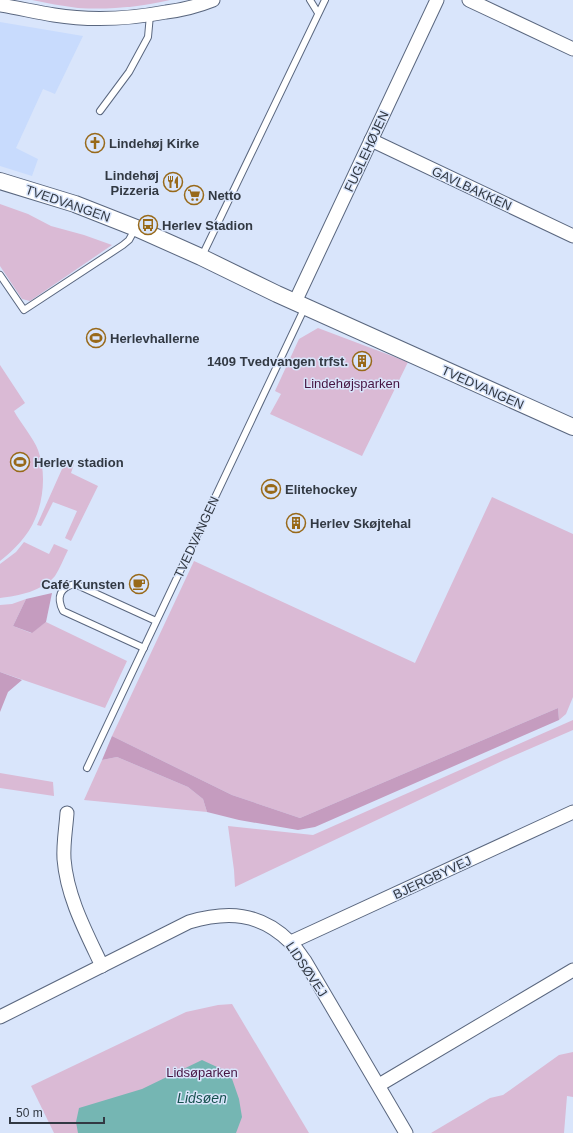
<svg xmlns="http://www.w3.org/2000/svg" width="573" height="1133" font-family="Arial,sans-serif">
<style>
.built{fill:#c8dbfd}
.green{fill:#dabad5}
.forest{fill:#c59cbf}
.water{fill:#75b6b3}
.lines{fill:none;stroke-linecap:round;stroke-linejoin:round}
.service-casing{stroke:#5a677f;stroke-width:8}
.minor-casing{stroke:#5a677f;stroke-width:15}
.tertiary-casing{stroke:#5a677f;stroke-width:18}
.service{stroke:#fff;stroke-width:6}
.minor{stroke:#fff;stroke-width:13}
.tertiary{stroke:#fff;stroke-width:16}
.labels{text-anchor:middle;stroke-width:3;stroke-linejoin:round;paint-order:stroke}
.poi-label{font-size:13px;font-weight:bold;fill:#323943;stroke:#d9e5fb;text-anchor:start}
.street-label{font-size:13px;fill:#323943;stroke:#d9e5fb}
.park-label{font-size:13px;fill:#461542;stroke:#d9e5fb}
.water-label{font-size:14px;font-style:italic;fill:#16504e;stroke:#d9e5fb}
</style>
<rect width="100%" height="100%" fill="#d9e5fb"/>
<path class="built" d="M0,22l83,14 -28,58 -12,-5 -27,59 22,11 -6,17 -32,-10z"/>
<g class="green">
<path d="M32,0h138c-31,7 -61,10 -92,8 -16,-2 -31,-5 -46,-8z"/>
<path d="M0,204l28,10 23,12 33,9 28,10 -82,56 -8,-2 -22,-33z"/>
<path d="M318,328l90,34 -46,94 -92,-42 11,-20 -6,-3 24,-52z"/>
<path d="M0,365l25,38 -11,8c6,11 20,28 24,39 8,21 6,49 -3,69 -7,17 -21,31 -35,42z"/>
<path d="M70,464h4l-3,9 27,13 -27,55 -6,-3 12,-27 -24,-9 -12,24 -4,-1 25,-56z"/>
<path d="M492,497l81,37v163l-7,17 -7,6 -1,-12 -258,110 -68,-23 -120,-59 82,-175 221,102z"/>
<path d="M24,542l25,12 5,-10 14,6c-4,8 -8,18 -13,26 -13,15 -36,20 -55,22v-34l16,-12z"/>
<path d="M26,599l-13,27 18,7 15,-11 81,39 -22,47 -105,-36v-67l12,-1z"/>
<path d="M573,720v10l-69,30 -269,127 -1,-17 -6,-44 85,9z"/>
<path d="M117,757l71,30 15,12 4,13 -123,-12 18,-40z"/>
<path d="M0,773l53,9 1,14 -54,-8z"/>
<path d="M232,1004l77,129h-255l-23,-47 155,-74 32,-7z"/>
<path d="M573,1052v45l-6,-1 -3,37h-133l59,-35 13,-3 56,-40z"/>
</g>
<g class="forest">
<path d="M52,593l-6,29 -14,11 -19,-7 13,-27z"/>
<path d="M0,672l22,8 -14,12 -8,20z"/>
<path d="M558,708l1,12 -244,107 -17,3 -59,-10 -32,-8 -4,-13 -15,-12 -71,-30 -15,3 10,-24 120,59 68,23z"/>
</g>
<path class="water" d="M202,1060l28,13 9,26 3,18 -6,16h-158l-2,-11 3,-14 63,-19z"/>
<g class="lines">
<defs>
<g id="service">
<path d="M310,0l8,13"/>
<path d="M100,111l29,-39 19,-35 2,-22"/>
<path d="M202,256l123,-256"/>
<path d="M0,275l24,35 99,-65 6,-5 6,-11"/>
<path d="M144,648l-81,-37c-7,-14 -3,-24 12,-27l81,37"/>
<path d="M87,768l218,-461"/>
</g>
<g id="minor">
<path d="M469,0l104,49"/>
<path d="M0,5c18,3 36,7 54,10 37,6 75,4 112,-3 17,-2 32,-6 47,-12"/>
<path d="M371,140l202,96"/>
<path d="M295,302l142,-302"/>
<path d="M67,813c-1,15 -4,31 -3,46 3,38 22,73 38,107"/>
<path d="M291,942l282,-130"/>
<path d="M0,1017l189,-95c38,-11 71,-10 101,20 6,5 10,13 15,19l101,172"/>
<path d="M379,1085l194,-115"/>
</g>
<path id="tertiary" d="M0,181l75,23 61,24 65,29 76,37 296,133"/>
</defs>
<use href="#service" class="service-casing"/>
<use href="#minor" class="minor-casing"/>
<use href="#tertiary" class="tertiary-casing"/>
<use href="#service" class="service"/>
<use href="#minor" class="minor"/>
<use href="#tertiary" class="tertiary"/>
</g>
<defs>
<symbol id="church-ring" viewBox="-11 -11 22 22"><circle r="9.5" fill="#d9e5fb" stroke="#986919" stroke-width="1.5"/><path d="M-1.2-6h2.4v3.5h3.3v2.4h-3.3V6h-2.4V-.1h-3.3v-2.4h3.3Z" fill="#986919"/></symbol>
<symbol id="restaurant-ring" viewBox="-11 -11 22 22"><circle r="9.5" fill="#d9e5fb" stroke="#986919" stroke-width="1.5"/><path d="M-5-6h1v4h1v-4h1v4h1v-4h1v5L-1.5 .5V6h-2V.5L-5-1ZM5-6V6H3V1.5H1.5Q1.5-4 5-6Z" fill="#986919"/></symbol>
<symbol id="supermarket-ring" viewBox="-11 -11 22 22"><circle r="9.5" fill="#d9e5fb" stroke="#986919" stroke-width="1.5"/><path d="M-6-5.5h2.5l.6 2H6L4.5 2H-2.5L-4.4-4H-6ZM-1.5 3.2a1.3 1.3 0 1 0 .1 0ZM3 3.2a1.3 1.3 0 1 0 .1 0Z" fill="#986919"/></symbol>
<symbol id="bus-ring" viewBox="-11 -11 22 22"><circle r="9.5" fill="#d9e5fb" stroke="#986919" stroke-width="1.5"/><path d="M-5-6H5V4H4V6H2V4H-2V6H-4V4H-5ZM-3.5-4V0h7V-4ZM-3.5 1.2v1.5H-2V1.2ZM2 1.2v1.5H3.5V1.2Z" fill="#986919"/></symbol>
<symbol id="stadium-ring" viewBox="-11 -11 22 22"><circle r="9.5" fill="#d9e5fb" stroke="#986919" stroke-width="1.5"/><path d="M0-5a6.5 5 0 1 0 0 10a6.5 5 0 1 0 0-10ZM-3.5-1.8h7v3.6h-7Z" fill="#986919"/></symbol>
<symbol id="building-ring" viewBox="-11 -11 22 22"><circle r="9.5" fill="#d9e5fb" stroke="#986919" stroke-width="1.5"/><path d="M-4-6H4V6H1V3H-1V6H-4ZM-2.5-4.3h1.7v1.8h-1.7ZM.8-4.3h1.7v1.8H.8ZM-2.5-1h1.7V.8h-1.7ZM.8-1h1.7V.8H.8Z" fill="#986919"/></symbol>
<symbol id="cafe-ring" viewBox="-11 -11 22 22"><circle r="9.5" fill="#d9e5fb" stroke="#986919" stroke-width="1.5"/><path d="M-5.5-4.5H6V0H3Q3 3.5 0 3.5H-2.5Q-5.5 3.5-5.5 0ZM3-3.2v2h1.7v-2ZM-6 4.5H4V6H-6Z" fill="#986919"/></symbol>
</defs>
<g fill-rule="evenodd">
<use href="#church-ring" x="84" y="132" width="22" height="22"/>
<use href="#restaurant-ring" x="162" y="171" width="22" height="22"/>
<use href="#supermarket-ring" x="183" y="184" width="22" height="22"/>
<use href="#bus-ring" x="137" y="214" width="22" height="22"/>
<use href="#stadium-ring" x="85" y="327" width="22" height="22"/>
<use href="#building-ring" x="351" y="350" width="22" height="22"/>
<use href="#stadium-ring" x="9" y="451" width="22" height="22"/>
<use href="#stadium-ring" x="260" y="478" width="22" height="22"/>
<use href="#building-ring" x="285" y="512" width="22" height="22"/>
<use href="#cafe-ring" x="128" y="573" width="22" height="22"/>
</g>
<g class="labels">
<g class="poi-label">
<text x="109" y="148">Lindehøj Kirke</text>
<text x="159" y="180" text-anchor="end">Lindehøj<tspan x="159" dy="15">Pizzeria</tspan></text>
<text x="208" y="200">Netto</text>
<text x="162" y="230">Herlev Stadion</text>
<text x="110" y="343">Herlevhallerne</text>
<text x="348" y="366" text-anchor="end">1409 Tvedvangen trfst.</text>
<text x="34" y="467">Herlev stadion</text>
<text x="285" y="494">Elitehockey</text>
<text x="310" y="528">Herlev Skøjtehal</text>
<text x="125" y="589" text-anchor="end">Café Kunsten</text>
</g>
<g class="street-label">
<text transform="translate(366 151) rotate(-65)" y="5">FUGLEHØJEN</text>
<text transform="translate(472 188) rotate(25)" y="5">GAVLBAKKEN</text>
<text transform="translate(68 203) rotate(19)" y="5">TVEDVANGEN</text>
<text transform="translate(483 387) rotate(24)" y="5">TVEDVANGEN</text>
<text transform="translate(196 537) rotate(-65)" y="5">TVEDVANGEN</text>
<text transform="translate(432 877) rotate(-25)" y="5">BJERGBYVEJ</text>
<text transform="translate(307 969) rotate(56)" y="5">LIDSØVEJ</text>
</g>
<g class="park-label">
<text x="352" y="388">Lindehøjsparken</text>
<text x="202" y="1077">Lidsøparken</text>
</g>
<g class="water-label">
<text x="202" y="1103">Lidsøen</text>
</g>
</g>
<path d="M10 1117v6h94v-6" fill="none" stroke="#323943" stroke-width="2"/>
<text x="16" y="1117" font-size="12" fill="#323943" stroke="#d9e5fb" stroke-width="3" paint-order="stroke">50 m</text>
</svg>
